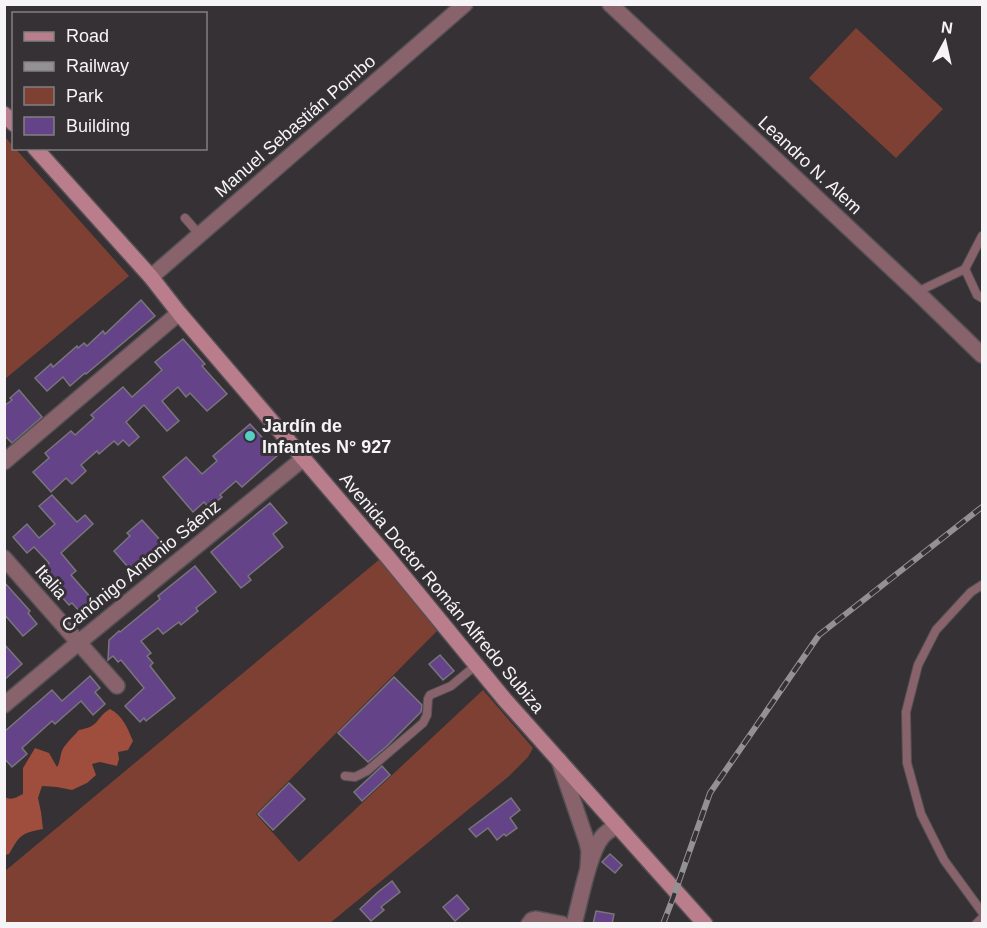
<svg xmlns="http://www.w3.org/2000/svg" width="987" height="928" font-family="Arial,sans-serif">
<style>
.green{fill:#7f4034}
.forest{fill:#9f4d3d}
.building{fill:#654388;stroke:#78767b;stroke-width:1.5}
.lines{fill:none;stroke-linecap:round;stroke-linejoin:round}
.lane-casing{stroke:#545053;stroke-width:10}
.street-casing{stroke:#545053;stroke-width:18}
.secondary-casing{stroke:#545053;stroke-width:18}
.lane{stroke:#89636c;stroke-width:8}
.street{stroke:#89636c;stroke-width:15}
.secondary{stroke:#b97d8c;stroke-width:15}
.rail-casing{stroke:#949194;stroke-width:6}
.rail{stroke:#353134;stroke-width:4;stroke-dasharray:11;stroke-linecap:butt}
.poi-dot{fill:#55cec4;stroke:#353134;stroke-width:2}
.labels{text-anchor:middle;stroke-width:6;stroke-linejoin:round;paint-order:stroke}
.street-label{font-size:18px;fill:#f6f4f6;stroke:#353134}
.poi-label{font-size:18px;font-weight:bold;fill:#f6f4f6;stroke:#353134;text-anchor:start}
</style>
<rect width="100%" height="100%" fill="#353134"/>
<g class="green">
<path d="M856,28l87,81 -47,49 -87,-80z"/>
<path d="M5,137l124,139 -124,103h-1z"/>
<path d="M380,559l57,72 -181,183 43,48 184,-172 50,58 -5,9 -20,20 -178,146 -325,1v-53z"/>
</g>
<path class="forest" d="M110,709c13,7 17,18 23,32l-5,9 -10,2 1,7 -2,7 -17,-4 -8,2 4,11 -9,8 -15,7 -15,-3 -15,-1 -4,12 3,14 2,17c-22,4 -23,6 -34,25l-4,1v-58c6,4 12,0 18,-3v-26l12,-20 14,5 8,14c4,-6 3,-15 7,-20 4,-6 10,-11 15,-17 22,-4 15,-11 31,-21z"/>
<g class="building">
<path d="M141,300l14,16 -69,58 -1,-1 -15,13 -7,-9 -16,14 -12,-13 16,-14 2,3 24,-21 1,2 6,-5 3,3 16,-15 2,3z"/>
<path d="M183,339l22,25 -3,2 25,28 -20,17 -17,-18 -4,4 -8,-10 -16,14 17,20 -12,10 -23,-26 -18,17 13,15 -10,9 -6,-6 -5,5 -4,-4 -15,13 -2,-3 -16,14 5,6 -14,13 -6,-6 -15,14 -18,-20 16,-14 -4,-5 26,-22 4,4 19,-17 -3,-3 32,-28 9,10 30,-27 -7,-8z"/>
<path d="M19,390l23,27 -30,26 -8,-8v-29l8,-6 -2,-2z"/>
<path d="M250,424l28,31 -36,32 -6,-6 -16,14 2,2 -13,11 -5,-6 -11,10 -30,-35 23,-20 16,17 15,-13 -4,-5z"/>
<path d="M52,495l25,27 8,-7 8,9 -32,29 15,18 -5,4 29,33 -11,10 -6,-7 -2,2 -9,-10 -3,2 -29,-33 9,-9 -15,-16 -7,6 -14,-16 14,-13 12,14 16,-14 -16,-18z"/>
<path d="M270,503l17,20 -14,11 10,13 -35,29 3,4 -10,8 -30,-36z"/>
<path d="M142,520l21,23 -15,13 3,3 -17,15 -20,-23 16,-15 -3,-3z"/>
<path d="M195,566l21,26 -20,16 2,3 -17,14 -2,-3 -16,12 -5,-6 -17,13 10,12 -4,3 6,7 -3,3 25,32 -29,23 -2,-3 -4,4 -15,-16 19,-18 -23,-28 -3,2 -5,-6 -5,4 1,-20 10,-9 1,1 40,-33 -2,-3z"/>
<path d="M4,582l26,29 -2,2 9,11 -14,12 -19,-22z"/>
<path d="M4,644l18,20 -18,16z"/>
<path d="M440,655l14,16 -11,9 -14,-16z"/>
<path d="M90,676l10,12 -5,4 10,12 -12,11 -12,-14 -26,23 -3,-3 -30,27 5,6 -15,13 -8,-9v-26l48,-42 10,11z"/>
<path d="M394,677l28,28 -1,7 -34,34 -19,16 -30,-29z"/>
<path d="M382,766l8,9 -28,26 -8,-9z"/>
<path d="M289,783l16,16 -32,31 -15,-16z"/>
<path d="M511,798l9,12 -10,8 7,10 -11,8 -2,-2 -7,6 -9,-12 -12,9 -7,-8z"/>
<path d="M610,854l12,11 -7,8 -13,-11z"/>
<path d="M392,881l8,11 -19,15 3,3 -13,11 -11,-12 18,-17z"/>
<path d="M457,895l12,14 -14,12 -12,-14z"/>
<path d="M596,911l18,3 -2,10h-19z"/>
</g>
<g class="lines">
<defs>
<g id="lane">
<path d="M185,218l14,16"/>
<path d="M965,269l12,26 5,3"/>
<path d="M917,292l48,-23 17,-33"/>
<path d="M982,585l-11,7 -35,38 -18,35 -12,47 1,51 14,51 23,46 38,52"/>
<path d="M345,776l10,1 12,-6 56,-48 4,-8 1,-16 2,-4 21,-9 24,-20"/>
<path d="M976,924l6,-6"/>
</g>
<g id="street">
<path d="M610,4l307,288 65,63"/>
<path d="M151,277l314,-273"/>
<path d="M4,462l175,-149"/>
<path d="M4,558l113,128"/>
<path d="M4,705l74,-62 226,-185"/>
<path d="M559,760l28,82 2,9 -1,17"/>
<path d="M529,924l3,-4 4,-1 26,5"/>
<path d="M574,924c6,-22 15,-71 28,-87 4,-5 10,-8 15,-12"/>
</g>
<g id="secondary">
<path d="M4,114l10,10"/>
<path d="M35,148l116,129 28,36 207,242 119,145 200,224"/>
</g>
</defs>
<use href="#lane" class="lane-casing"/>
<use href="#street" class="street-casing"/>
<use href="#secondary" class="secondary-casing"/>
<use href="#lane" class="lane"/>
<use href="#street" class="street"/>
<use href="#secondary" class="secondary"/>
<defs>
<path id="rail" d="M663,924l10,-26 37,-105 109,-158 163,-128"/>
</defs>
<use href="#rail" class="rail-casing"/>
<use href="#rail" class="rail"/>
</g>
<circle class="poi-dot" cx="250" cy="436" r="6"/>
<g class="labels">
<g class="street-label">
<text transform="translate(295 126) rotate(-41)" y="6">Manuel Sebastián Pombo</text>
<text transform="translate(810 165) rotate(43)" y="6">Leandro N. Alem</text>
<text transform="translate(141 566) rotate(-39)" y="6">Canónigo Antonio Sáenz</text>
<text transform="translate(51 582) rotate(49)" y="6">Italia</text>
<text transform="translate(442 593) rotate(50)" y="6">Avenida Doctor Román Alfredo Subiza</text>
</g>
<g class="poi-label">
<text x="262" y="432">Jardín de<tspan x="262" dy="21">Infantes N° 927</tspan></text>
</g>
</g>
<rect width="987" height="928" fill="none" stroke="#f6f4f6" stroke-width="12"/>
<rect x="12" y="12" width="195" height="138" fill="#353134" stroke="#827f82" stroke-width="1.5"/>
<rect x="24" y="32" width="30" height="9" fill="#b97d8c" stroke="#827f82" stroke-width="1.5"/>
<text x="66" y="42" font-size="18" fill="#f6f4f6">Road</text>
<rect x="24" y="62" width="30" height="9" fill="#949194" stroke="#827f82" stroke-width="1.5"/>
<text x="66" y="72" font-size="18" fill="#f6f4f6">Railway</text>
<rect x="24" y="87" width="30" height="18" fill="#7f4034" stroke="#827f82" stroke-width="1.5"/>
<text x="66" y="102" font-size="18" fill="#f6f4f6">Park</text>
<rect x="24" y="117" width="30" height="18" fill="#654388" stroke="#827f82" stroke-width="1.5"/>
<text x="66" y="132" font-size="18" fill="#f6f4f6">Building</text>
<g transform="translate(945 42) rotate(8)" stroke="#353134" stroke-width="4.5" paint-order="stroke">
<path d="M0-4.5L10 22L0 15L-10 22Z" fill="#f6f4f6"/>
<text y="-9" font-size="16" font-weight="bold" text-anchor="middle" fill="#f6f4f6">N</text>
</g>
</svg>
